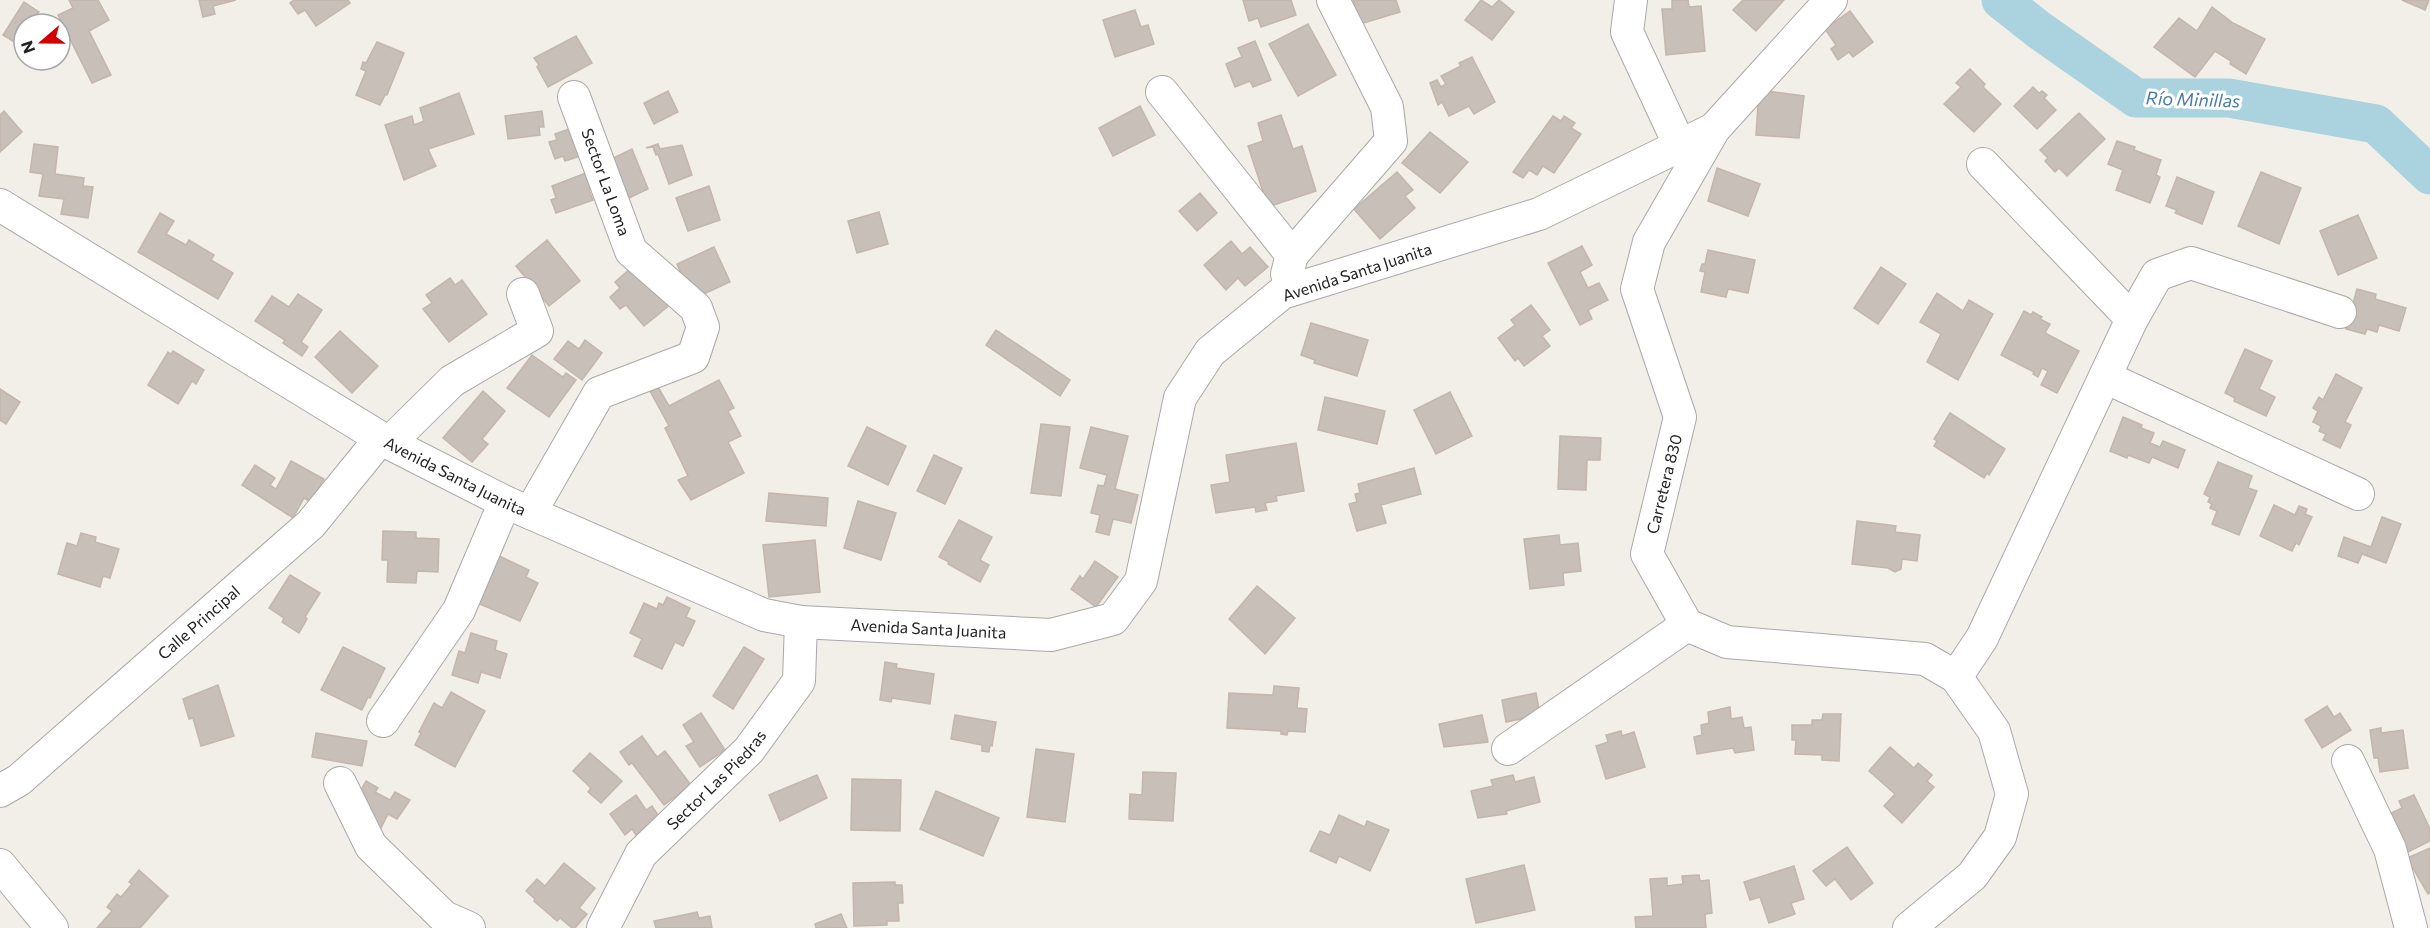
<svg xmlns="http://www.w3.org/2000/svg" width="2430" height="928" font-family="Commissioner,sans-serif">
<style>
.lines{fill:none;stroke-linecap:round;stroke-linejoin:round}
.river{stroke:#aad3df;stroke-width:39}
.building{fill:#c7bfb8;stroke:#c4b6ab;stroke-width:1.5}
.minor-casing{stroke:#a9a9a9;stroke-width:34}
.minor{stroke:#fff;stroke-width:32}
.labels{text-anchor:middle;stroke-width:6;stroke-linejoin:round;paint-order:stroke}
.street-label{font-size:16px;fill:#222;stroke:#fff}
.water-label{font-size:18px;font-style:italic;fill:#4a7aab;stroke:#fff}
</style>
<rect width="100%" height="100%" fill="#f2efe9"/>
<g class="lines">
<path class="river" d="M2001,0l38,30 97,68h93l147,26 54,51"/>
</g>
<g class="building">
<path d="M69,0h29l11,20 -20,11 22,44 -19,8 -34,-68 15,-7z"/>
<path d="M199,0h37l-23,6 2,8 -12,3z"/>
<path d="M294,0h54l2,3 -34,23 -11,-16 -7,4 -8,-11z"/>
<path d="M1243,0h48l5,15 -35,12 -3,-9 -9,3z"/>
<path d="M1353,0h43l4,12 -40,12z"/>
<path d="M1481,0l11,7 7,-7 15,12 -22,28 -27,-20z"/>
<path d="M1672,0h16l1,7 12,-1 4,45 -39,4 -4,-46h10z"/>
<path d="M1743,0h41l-28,31 -23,-21z"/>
<path d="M2402,0h27l-4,10z"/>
<path d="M24,2l15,10 -4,5 11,7h-22v24l-21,-13z"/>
<path d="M2212,7l21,16 32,16 -19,35 -16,-10 1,-3 -16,-10 -20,26 -41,-30 25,-29 18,13z"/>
<path d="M1135,10l6,17 7,-2 6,19 -39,13 -12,-37z"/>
<path d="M1850,11l23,31 -20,15 -4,-5 -11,8 -7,-11 5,-4 -11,-16z"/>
<path d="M1308,24l28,51 -38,21 -29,-52z"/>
<path d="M576,36l16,27 -44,24 -11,-20 2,-2 -5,-7z"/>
<path d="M1255,41l16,39 -18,7 -3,-6 -15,6 -9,-23 16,-7 -4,-9z"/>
<path d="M377,42l27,11 -17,42h-2l-5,10 -24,-10 10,-24 -5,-2 2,-7 3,1z"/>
<path d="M1472,57l23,45 -21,12 -5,-8 -20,10 -7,-14 -4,3 -8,-22 7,-3 4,7 5,-3 -5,-8 20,-10 -2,-3z"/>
<path d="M1970,69l15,15 -2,3 18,17 -27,28 -30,-28 17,-17 -5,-4z"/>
<path d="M2033,87l6,6 3,-2 5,4 -3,3 12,12 -19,19 -23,-23z"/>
<path d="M1759,90l45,6 -5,42 -43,-3z"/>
<path d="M668,91l10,21 -24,12 -10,-21z"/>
<path d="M459,93l15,41 -46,15 8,17 -32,14 -19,-55 27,-9 2,9 10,-4 -4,-13z"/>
<path d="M1140,106l15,29 -42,21 -14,-28z"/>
<path d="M4,111l18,21 -22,20v-37z"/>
<path d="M542,111l2,16h-5l1,8 -32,4 -3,-23z"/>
<path d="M2079,113l26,26 -38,37 -8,-8 -4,4 -10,-11 3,-3 -8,-8z"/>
<path d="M1281,115l12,34 9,-3 14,45 -48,16 -20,-61 15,-5 -5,-18z"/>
<path d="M1553,116l8,5 3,-5 11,7 -4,5 10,6 -27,39 -11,-7 -6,9 -8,-5 -6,8 -10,-6z"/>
<path d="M572,128l14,26 -21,7 -2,-5 -8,3 -6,-17 8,-2 -2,-6z"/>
<path d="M1430,132l38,30 -28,31 -38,-30z"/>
<path d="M2117,141l18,6 -1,3 27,10 -5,15 4,2 -10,26 -34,-13 7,-20 -15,-6z"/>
<path d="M34,144l24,3 -3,27 29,4 -1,8 10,1 -5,31 -27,-4 3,-15 -25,-3 4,-22 -13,-2z"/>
<path d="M658,144l2,5 22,-4 10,30 -23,9 -11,-30 -2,1 -3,-8 -7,1z"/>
<path d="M632,149l16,40 -23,11 -16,-40z"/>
<path d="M1717,168l43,16 -12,32 -40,-15z"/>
<path d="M1397,172l16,18 -8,6 10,12 -35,31 -26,-30z"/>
<path d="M2261,172l40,16 -22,56 -41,-18z"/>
<path d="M586,173l5,16 -2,1 4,10 -37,13 -5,-13 5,-2 -4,-12z"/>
<path d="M2177,177l37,15 -12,32 -27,-11 2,-3 -11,-4z"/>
<path d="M709,186l11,34 -32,11 -12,-33z"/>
<path d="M1200,193l17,20 -20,18 -18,-20z"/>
<path d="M879,212l9,32 -31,9 -9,-32z"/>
<path d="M160,213l14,8 -8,13 20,11 3,-5 25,15 -3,5 22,13 -15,26 -80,-47z"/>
<path d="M2358,215l19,43 -39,17 -18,-44z"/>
<path d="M547,240l33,41 -31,25 -33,-40z"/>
<path d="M1231,241l11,13 8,-7 18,20 -23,19 -7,-8 -12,12 -22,-25z"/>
<path d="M1582,246l10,19 -12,7 8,16 11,-5 9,17 -20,10 4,9 -12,6 -32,-62z"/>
<path d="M714,247l16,35 -37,17 -16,-35z"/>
<path d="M1708,250l47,10 -7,33 -20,-4 -2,8 -25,-5 4,-20 -5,-1 2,-7h3z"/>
<path d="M1881,267l25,17 -28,40 -24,-16z"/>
<path d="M631,268l40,36 -27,22 -18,-21 -6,4 -10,-12 10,-9 -5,-6z"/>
<path d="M450,278l5,7 7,-5 25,34 -38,28 -26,-33 9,-6 -6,-8z"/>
<path d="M2357,289l19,5 -1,5 31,9 -7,23 -20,-6 -2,7 -10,-3 -2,5 -19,-5z"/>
<path d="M1937,293l26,18 6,-11 24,14 -35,66 -31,-18 14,-28 -21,-12z"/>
<path d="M298,294l24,16 -21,32 7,5 -6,9 -19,-13 2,-3 -30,-19 17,-25 17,11z"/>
<path d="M1531,305l19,25 -8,6 8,10 -26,20 -6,-8 -3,3 -17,-23 17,-13 -4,-5z"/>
<path d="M2024,311l7,4 2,-3 9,5 -2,2 10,5 -5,9 34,18 -22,42 -16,-8 7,-14 -6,-3 -4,9 -5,-3 1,-2 -33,-17z"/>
<path d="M1311,323l57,17 -11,36 -43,-13 1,-3 -14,-5z"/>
<path d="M996,330l74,50 -10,16 -74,-51z"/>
<path d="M340,331l38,35 -26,27 -37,-36z"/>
<path d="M585,340l17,13 -20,27 -28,-21 14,-18 11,8z"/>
<path d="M2245,349l27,12 -13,28 16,8 -9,19 -32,-15 1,-3 -10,-5z"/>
<path d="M173,351l31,19 -8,14 -4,-3 -14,23 -30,-19 20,-33 3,2z"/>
<path d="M532,355l31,22 3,-4 10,7 -27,37 -42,-29z"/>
<path d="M2336,374l26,14 -17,34 6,3 -11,23 -17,-8 3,-6 -7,-3 2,-5 -8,-4 5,-11 -5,-3 6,-11 4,3z"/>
<path d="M719,380l15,28 -6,3 13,25 -13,6 16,31 -53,27 -13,-20 10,-4 -23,-48 4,-2 -19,-35 8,-4 11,19z"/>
<path d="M0,389l20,13 -14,22 -6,-4z"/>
<path d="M483,391l22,20 -23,28 6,5 -16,18 -29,-24z"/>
<path d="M1450,392l22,44 -36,18 -22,-44z"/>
<path d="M1325,397l60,14 -8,33 -59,-14z"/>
<path d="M1950,413l55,36 -16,26 -2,-2 -3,5 -50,-32 3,-5 -3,-2z"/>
<path d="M2123,417l19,8 -1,3 13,5 -4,10 10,4 3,-6 22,9 -7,18 -26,-11 -3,6 -21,-8 -1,3 -17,-7z"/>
<path d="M1041,424l29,3 -9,69 -30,-3z"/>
<path d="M867,427l39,19 -18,39 -40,-19z"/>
<path d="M1091,427l37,9 -13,53 23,6 -7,28 -18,-4 -4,16 -13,-3 4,-17 -9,-2 7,-28 6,1 3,-11 -27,-7z"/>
<path d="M1560,436l41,2 -1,22h-13l-1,30 -28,-1z"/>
<path d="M1296,443l8,48 -28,5 1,5 -12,2 2,7 -11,2 -1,-5 -39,6 -5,-28 19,-3 -4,-27z"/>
<path d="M934,455l28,13 -17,36 -28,-13z"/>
<path d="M291,461l33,18 -13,23 -7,-4 -11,20 -51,-33 13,-20 20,13 -5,7 6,4z"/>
<path d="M2218,462l34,14 -4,12 9,3 -18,44 -27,-11 5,-13 -7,-3 2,-4 -4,-2 2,-5 -6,-3z"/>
<path d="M1414,468l7,26 -40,11 5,18 -29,8 -8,-27 8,-2 -2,-8 5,-1 -2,-9z"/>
<path d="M769,493l59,5 -2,28 -60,-5z"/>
<path d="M858,501l38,12 -15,47 -37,-12z"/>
<path d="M2274,505l21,10 4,-9 8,3 -2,5 7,3 -13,28 -3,-2 -4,8 -32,-15z"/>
<path d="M2382,517l19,7 -15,39 -24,-9 -4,9 -20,-7 6,-19 27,10z"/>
<path d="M959,520l33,17 -12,23 9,5 -9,17 -32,-18 1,-2 -10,-5z"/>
<path d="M1857,521l39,5 -1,6 25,3 -3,26 -15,-2 -1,10 -6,3 -7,-4 -36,-4z"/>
<path d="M383,531l33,1v6l23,1 -1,33 -21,-1 -1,12 -29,-1 1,-22h-6z"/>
<path d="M81,533l15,4 -1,5 24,7 -9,29 -7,-2 -3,11 -42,-13 9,-31 10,3z"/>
<path d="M1559,535l1,10 18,-2 3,28 -18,2 1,12 -34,4 -6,-50z"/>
<path d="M815,540l5,52 -51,5 -6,-52z"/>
<path d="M497,555l32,15 -3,7 12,6 -18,38 -45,-19z"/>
<path d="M1095,561l23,16 -22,30 -25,-18 9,-13 3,3z"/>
<path d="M290,575l30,18 -15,24 2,2 -8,14 -17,-11 2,-4 -15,-10z"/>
<path d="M1257,586l38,32 -30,36 -36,-35z"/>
<path d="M667,597l23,11 -4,9 9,4 -12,25 -8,-4 -13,27 -28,-13 8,-17 -12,-6 14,-30 13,6 2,-6 4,2z"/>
<path d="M471,633l26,8 -2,9 12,4 -7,24 -19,-6 -3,11 -26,-8 7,-24 6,2z"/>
<path d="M343,647l42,21 -15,30 -2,-1 -6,13 -41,-20z"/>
<path d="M744,647l20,12 -31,50 -20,-13z"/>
<path d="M885,662l12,2 -1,4 38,6 -4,30 -38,-6 -1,4 -11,-2z"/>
<path d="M218,685l16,51 -33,10 -8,-28 -4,1 -6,-20z"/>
<path d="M1274,686l25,2 -2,20 10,1 -2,23 -17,-1 -1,4 -6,-1v-3l-54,-3 2,-35 44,2z"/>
<path d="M451,692l34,19 -30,56 -40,-22 6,-12 -2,-1 15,-29 8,5z"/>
<path d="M1536,693l4,22 -34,7 -4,-22z"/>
<path d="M2327,706l7,11 6,-4 11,17 -29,18 -17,-28z"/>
<path d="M1730,707l1,12 11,-2 2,11 7,-1 3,23 -19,3 -2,-5 -36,6 -3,-17 8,-2 -1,-10 8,-2 -1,-11z"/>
<path d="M701,713l24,37 -25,17 -14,-21 8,-4 -11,-17z"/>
<path d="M1823,714h18l-2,47 -17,-1v-5l-27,-1 1,-14h-4v-15h20v-5h10z"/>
<path d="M955,715l41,7 -4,24 -2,-1 -1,7 -7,-1v-6l-31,-6z"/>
<path d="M1482,715l6,27 -44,5 -5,-23z"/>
<path d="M2381,728v5l22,-3 5,38 -28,4 -2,-14h-4l-4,-28z"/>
<path d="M1621,731l1,5 12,-4 11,35 -39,12 -10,-33 12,-4 -2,-7z"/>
<path d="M316,733l51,8 -5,25 -50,-9z"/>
<path d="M642,736l15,21 8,-6 26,34 -27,20 -32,-42 -3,2 -9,-13z"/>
<path d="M1890,747l24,21 4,-5 14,12 -5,6 7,6 -32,36 -18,-17 11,-12 -26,-23z"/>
<path d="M1036,749l38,5 -9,68 -38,-5z"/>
<path d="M590,753l32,28 -21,22 -13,-11 3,-4 -18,-17z"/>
<path d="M1143,772l33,1 -3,48 -44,-2 1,-25 12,1z"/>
<path d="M817,775l10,23 -47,23 -11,-26z"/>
<path d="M1513,775l2,7 19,-5 6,25 -34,9 1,3 -29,4 -7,-27 22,-5 -2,-6z"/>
<path d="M852,779l49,1 -1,51 -49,-1z"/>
<path d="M366,781l12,7 -3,4 15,8 5,-8 15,8 -13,19 -9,-5 -10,20 -8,-4 6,-11 -24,-13z"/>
<path d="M936,791l63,27 -16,38 -63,-27z"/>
<path d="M636,795l10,15 6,-4 6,9 -6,4 2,3 -18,13 -4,-6 -7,6 -15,-21z"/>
<path d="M2414,795l16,34v12l-28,14 -21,-37 21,-10 -3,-7z"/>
<path d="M1339,815l26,12 2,-6 22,9 -19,41 -31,-15 -3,7 -26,-12 10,-20 10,4z"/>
<path d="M1847,847l26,36 -22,17 -16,-21 -9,7 -13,-15z"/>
<path d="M2430,848v45l-2,1 -21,-36z"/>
<path d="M564,863l31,25 -16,20 8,6 -12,14h-3l-12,-10 -3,3 -23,-20 1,-2 -9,-8 11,-12 8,7z"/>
<path d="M1524,865l11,45 -59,13 -10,-44z"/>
<path d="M1794,866l10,33 -13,4 4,11 -26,9 -9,-26 -10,3 -6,-18z"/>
<path d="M139,870l29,26 -28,32h-43l15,-17 -5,-4 10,-13 4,3 11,-13 -3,-2z"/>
<path d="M1699,875l1,6 9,-1 3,33 -7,1 1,14h-70l-1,-11 18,-1 -3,-37 17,-1v8l16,-2 -1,-8z"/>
<path d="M895,882v3h7l1,18h-5l1,18h-12v4l-33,1 -1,-43z"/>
<path d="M697,912l2,6 11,-2 2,12h-56l-2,-7z"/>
<path d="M841,914l6,14h-31l-1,-4z"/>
</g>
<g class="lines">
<defs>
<g id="minor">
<path d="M1631,0l-4,32 53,114"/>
<path d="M1831,0l-117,129 -65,113 -12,47 43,128 -33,137 40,71 40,17 198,17 31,18 38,54 18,63 -12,43 -28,39 -63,52"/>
<path d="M1162,92l130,163 -5,19"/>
<path d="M1983,164l149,155"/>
<path id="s1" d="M0,205l389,238 116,59 259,113 37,7 250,13 62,-16 28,-38 39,-183 30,-46 72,-59 257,-79 175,-85"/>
<path d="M1292,255l99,-114 -4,-34 -54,-107"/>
<path d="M2105,377l253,117"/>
<path d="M389,443l63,-62 85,-50 -14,-37"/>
<path d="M530,513l69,-120 94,-36 10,-30 -7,-19 -65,-57 -57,-154"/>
<path d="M1956,677l26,-39 150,-319 25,-44 34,-12 149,49"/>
<path d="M383,721l76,-111 46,-108"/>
<path d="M1508,749l179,-124"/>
<path d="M2348,761l42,88 21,79"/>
<path d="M340,783l31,63 73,71 25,11"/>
<path id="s2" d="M0,791l19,-11 292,-256 70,-86"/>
<path d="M0,865l52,63"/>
<path id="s3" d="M603,928l38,-74 108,-104 50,-69 2,-59"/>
</g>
</defs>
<use href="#minor" class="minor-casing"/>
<use href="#minor" class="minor"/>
</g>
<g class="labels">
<g class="street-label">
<text transform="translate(606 182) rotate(70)" y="6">Sector La Loma</text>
<text transform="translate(1357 272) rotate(-18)" y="6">Avenida Santa Juanita</text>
<text dy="6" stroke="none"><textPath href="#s1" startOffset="530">Avenida Santa Juanita</textPath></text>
<text transform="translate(1664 484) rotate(-76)" y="6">Carretera 830</text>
<text dy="6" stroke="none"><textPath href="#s2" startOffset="261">Calle Principal</textPath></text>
<text dy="6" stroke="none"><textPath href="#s1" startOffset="1034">Avenida Santa Juanita</textPath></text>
<text dy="6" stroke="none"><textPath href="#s3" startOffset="189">Sector Las Piedras</textPath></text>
</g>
<g class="water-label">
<text transform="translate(2193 100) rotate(2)" y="6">Río Minillas</text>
</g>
</g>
<g transform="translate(42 42) rotate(250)"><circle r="28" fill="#ffffff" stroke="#a7a7a7" stroke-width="1.5"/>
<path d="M0-4.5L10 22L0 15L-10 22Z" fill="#d40000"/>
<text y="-9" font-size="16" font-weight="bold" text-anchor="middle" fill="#222222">N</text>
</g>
</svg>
